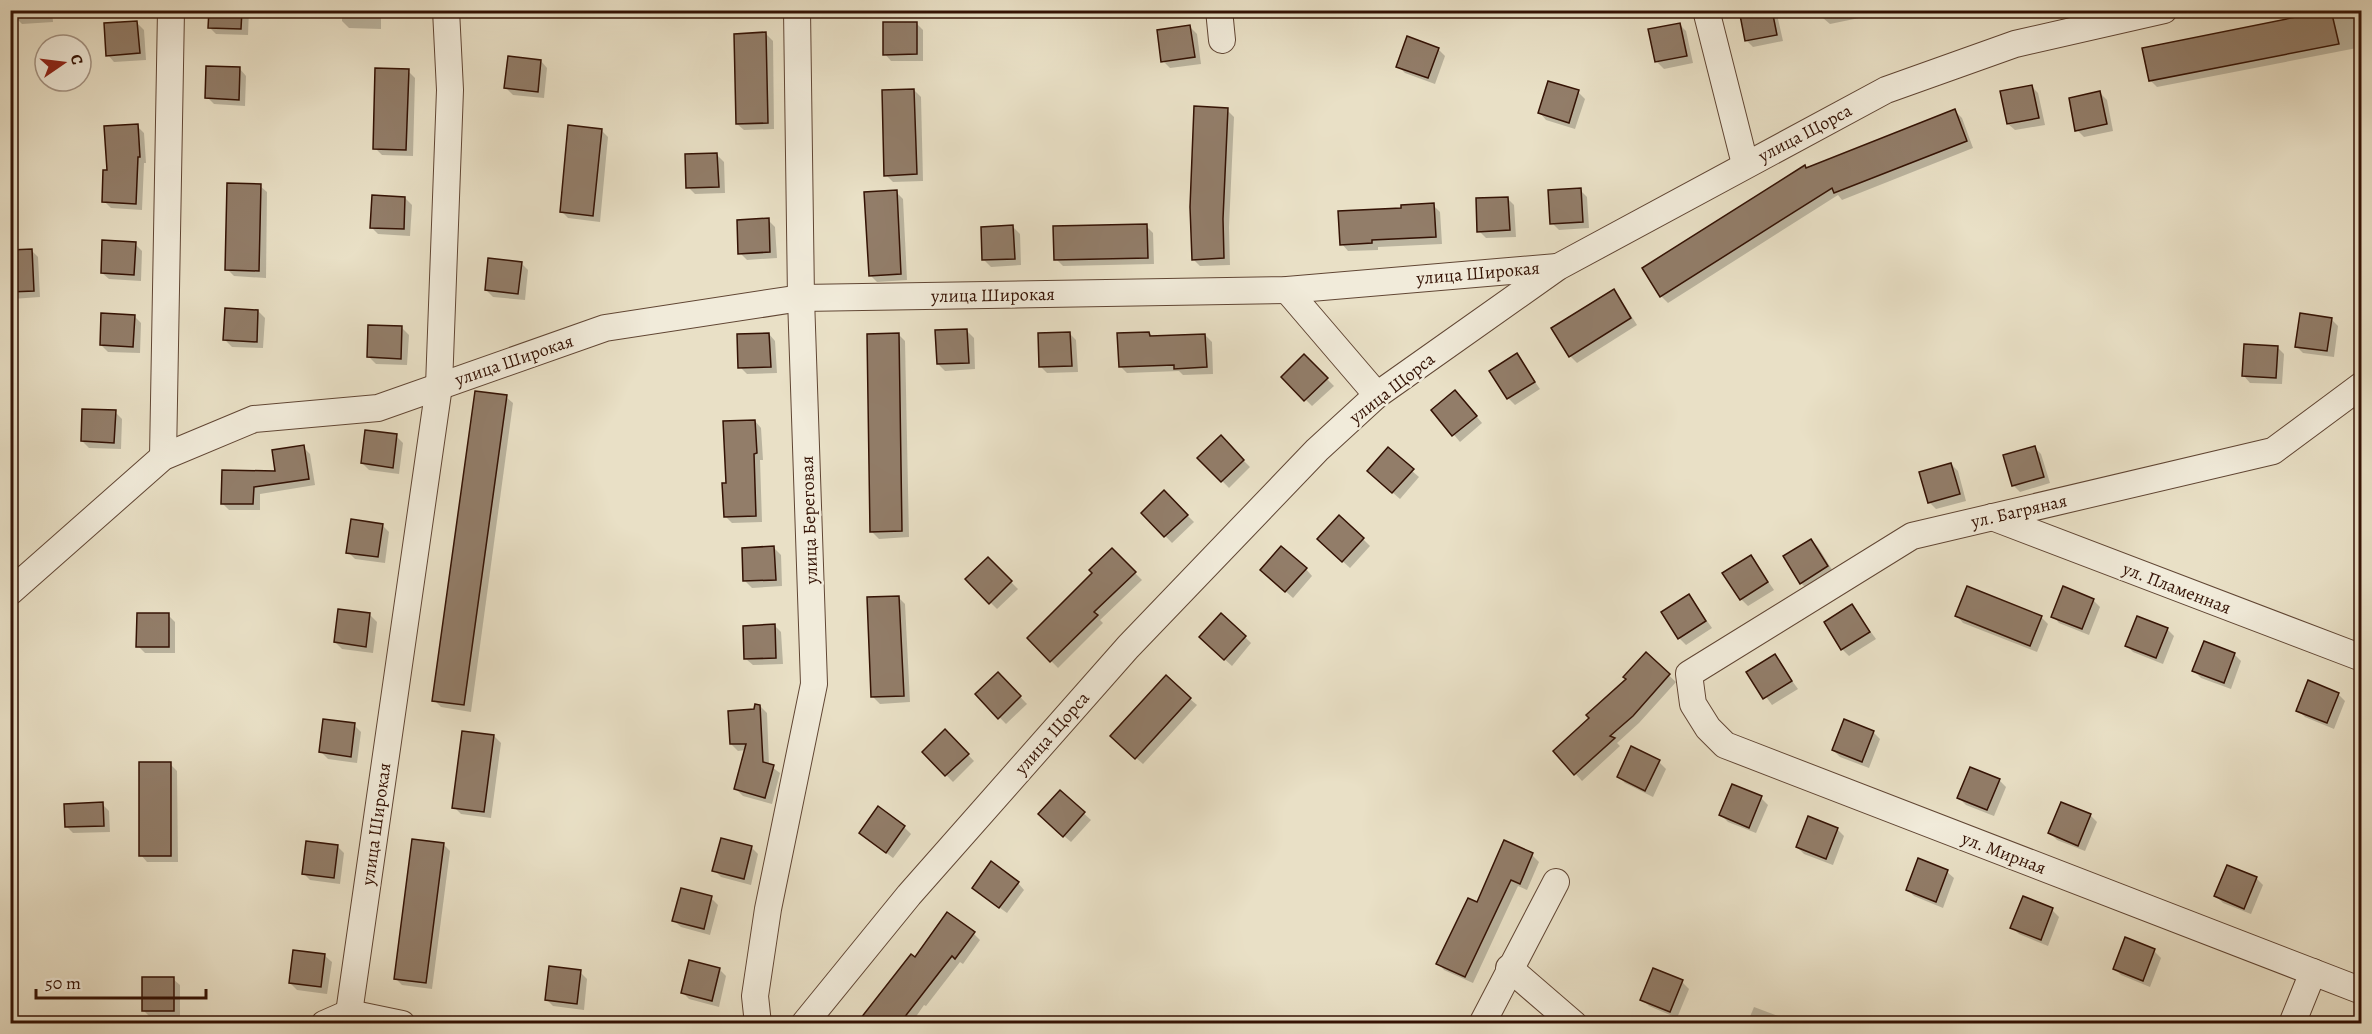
<svg xmlns="http://www.w3.org/2000/svg" width="2372" height="1034" font-family="Alegreya,serif">
<style>
.shadow{fill:#0003}
.building{fill:#927d69;stroke:#341204;stroke-width:1.5}
.lines{fill:none;stroke-linecap:round;stroke-linejoin:round}
.minor-casing{stroke:#614634;stroke-width:28}
.minor{stroke:#f1ebda;stroke-width:26}
.labels{text-anchor:middle;stroke-width:5;stroke-linejoin:round;paint-order:stroke}
.street-label{font-size:18px;fill:#341204;stroke:#f1ebda}
</style>
<rect width="100%" height="100%" fill="#e9e0c6"/>
<filter id="stains"><feTurbulence type="fractalNoise" baseFrequency=".00333" numOctaves="4"/><feColorMatrix values="0 0 0 0 .2 0 0 0 0 .09 0 0 0 0 .02 0 0 0 .5 -.17"/></filter>
<radialGradient id="worn" r=".72"><stop offset=".6" stop-color="#630" stop-opacity="0"/><stop offset="1" stop-color="#630" stop-opacity=".3"/></radialGradient>
<g class="shadow">
<path d="M14,10h38l1,12 -31,2 -7,-7z"/>
<path d="M210,10h39l-1,25 -32,-1 -7,-7z"/>
<path d="M342,10h39v19l-32,-1 -7,-7z"/>
<path d="M1740,10h36l7,31 -30,6 -7,-7z"/>
<path d="M1821,10h36l2,8 -29,6 -7,-6z"/>
<path d="M2350,10h12v37l-205,40 -7,-7 -6,-31 188,-37 2,2z"/>
<path d="M137,23l7,7 2,30 -32,2 -6,-7z"/>
<path d="M916,23l7,7v31h-32l-6,-7z"/>
<path d="M1679,24l7,7 7,32 -29,6 -7,-7z"/>
<path d="M1190,27l7,7 4,30 -31,4 -7,-7z"/>
<path d="M766,34l7,7 1,88 -30,1 -7,-6z"/>
<path d="M1438,49l7,7 -10,28 -30,-11 -7,-7z"/>
<path d="M541,61l6,7 -3,30 -31,-3 -7,-7z"/>
<path d="M240,69l6,7 -1,30 -31,-2 -7,-7z"/>
<path d="M408,71l7,7 -2,78 -31,-1 -7,-7z"/>
<path d="M2031,86l7,7 7,32 -30,5 -7,-6z"/>
<path d="M914,90l7,7 2,84 -30,1 -7,-7z"/>
<path d="M1578,92l7,7 -10,30 -29,-9 -6,-7z"/>
<path d="M2100,93l7,7 6,31 -29,6 -7,-7z"/>
<path d="M1227,110l7,7 -5,110 1,38 -30,1 -7,-7z"/>
<path d="M1955,111l7,7 11,30 -131,52 -4,-5 -170,108 -7,-7 146,-127z"/>
<path d="M137,126l7,7 2,30h-2l-2,47 -31,-2 -7,-7 5,-30z"/>
<path d="M601,130l7,7 -8,85 -32,-4 -7,-7z"/>
<path d="M717,155l7,7 1,31 -30,1 -7,-7z"/>
<path d="M260,186l7,6 -1,86 -32,-2 -7,-7z"/>
<path d="M1580,190l7,7 2,31 -30,2 -7,-7z"/>
<path d="M896,192l7,7 4,81 -30,2 -7,-7z"/>
<path d="M405,198l7,7 -2,31 -32,-2 -7,-7z"/>
<path d="M1507,198l7,7 2,32 -30,1 -7,-7z"/>
<path d="M1433,205l7,7 2,32 -64,3v3l-30,1 -6,-7 61,-35z"/>
<path d="M768,220l7,7 2,31 -30,2 -7,-7z"/>
<path d="M1146,226l7,7 1,31 -91,2 -7,-7z"/>
<path d="M1013,227l7,7 1,31 -30,2 -7,-7z"/>
<path d="M135,244l7,7 -1,30 -32,-2 -7,-6z"/>
<path d="M31,250l7,7 2,40 -28,2 -2,-48z"/>
<path d="M521,263l7,7 -3,30 -32,-3 -7,-7z"/>
<path d="M1613,291l7,7 17,27 -60,38 -7,-7z"/>
<path d="M258,311l7,7 -2,30 -31,-1 -7,-7z"/>
<path d="M134,316l7,7 -1,30 -32,-1 -7,-7z"/>
<path d="M2331,319l7,7 -4,31 -31,-4 -7,-7z"/>
<path d="M402,328l7,7 -2,30 -31,-1 -7,-7z"/>
<path d="M967,331l7,7 1,31 -30,2 -7,-7z"/>
<path d="M1069,333l7,7 2,32 -31,1 -7,-7z"/>
<path d="M1149,333l4,4 52,-2 7,7 1,32 -30,1 -4,-4 -52,2 -7,-7z"/>
<path d="M769,334l6,7 2,32 -30,1 -7,-7z"/>
<path d="M898,334l7,7 4,196 -30,2 -7,-7z"/>
<path d="M2277,347l7,7 -2,30 -32,-1 -6,-7z"/>
<path d="M1516,355l24,34 -25,16 -7,-7z"/>
<path d="M1304,356l30,30 -22,20 -29,-29z"/>
<path d="M506,397l7,6 -42,309 -30,-5 -7,-7z"/>
<path d="M1462,399l20,24 -22,19 -27,-32z"/>
<path d="M115,412l7,7 -1,30 -32,-1 -7,-7z"/>
<path d="M755,421l6,7 2,32h-3l2,62 -30,1 -7,-7 2,-31z"/>
<path d="M396,436l7,7 -4,31 -30,-4 -7,-7z"/>
<path d="M1221,438l29,29 -21,21 -29,-30z"/>
<path d="M303,447l7,7 5,31 -55,9v16h-31l-7,-7 55,-30z"/>
<path d="M2034,447l7,7 9,29 -30,9 -7,-7z"/>
<path d="M1951,464l7,7 8,30 -30,8 -7,-7z"/>
<path d="M1412,471l7,6 -19,22 -24,-21z"/>
<path d="M1164,492l30,30 -22,21 -29,-30z"/>
<path d="M382,525l7,7 -4,31 -30,-4 -7,-7z"/>
<path d="M1363,539l7,7 -20,22 -24,-22z"/>
<path d="M1811,540l7,7 16,26 -26,17 -7,-7z"/>
<path d="M774,548l7,7 1,31 -30,2 -7,-7z"/>
<path d="M1112,550l30,30 -42,40 3,3 -45,45 -29,-30 66,-65z"/>
<path d="M1751,557l23,33 -26,16 -7,-7z"/>
<path d="M988,559l30,30 -21,20 -30,-30z"/>
<path d="M1306,569l6,7 -19,22 -24,-22z"/>
<path d="M1689,595l23,33 -26,17 -7,-7z"/>
<path d="M898,597l7,7 5,98 -30,2 -7,-7z"/>
<path d="M2093,600l7,7 -11,28 -30,-12 -6,-7z"/>
<path d="M1852,606l24,33 -27,17 -7,-7z"/>
<path d="M168,615l7,7v31h-30l-7,-7z"/>
<path d="M370,615l7,7 -4,31 -31,-4 -7,-7z"/>
<path d="M1957,616l84,1 7,7 -11,28 -74,-29z"/>
<path d="M774,625l7,7 2,32 -30,1 -7,-6z"/>
<path d="M2167,629l7,7 -11,28 -30,-12 -6,-6z"/>
<path d="M1245,637l6,6 -19,23 -24,-22z"/>
<path d="M1646,654l30,28 -37,41 -22,20 3,3 -38,35 -27,-30 36,-33 37,-39z"/>
<path d="M2234,654l7,7 -10,28 -30,-11 -7,-7z"/>
<path d="M1774,656l24,33 -26,16 -24,-33z"/>
<path d="M998,674l29,30 -21,20 -29,-30z"/>
<path d="M2338,694l7,7 -11,28 -29,-12 -7,-7z"/>
<path d="M1190,699l7,6 -54,59 -24,-21z"/>
<path d="M760,706l7,7 2,52 11,8 -8,31 -29,-8 -7,-7 10,-39 -8,1 -7,-7z"/>
<path d="M354,725l7,7 -4,31 -29,-4 -7,-7z"/>
<path d="M945,731l29,30 -21,21 -29,-30z"/>
<path d="M1873,732l7,7 -11,29 -29,-11 -7,-7z"/>
<path d="M494,736l7,7 -10,75 -30,-4 -7,-7z"/>
<path d="M1632,748l27,14 7,7 -13,28 -28,-14 -7,-7z"/>
<path d="M170,764l7,7 1,91h-31l-6,-7z"/>
<path d="M1999,780l7,7 -12,29 -28,-11 -7,-7z"/>
<path d="M1060,792l31,28 -20,22 -24,-21z"/>
<path d="M1761,798l7,7 -12,28 -28,-11 -7,-7z"/>
<path d="M102,804l7,7 1,21 -37,1 -7,-7z"/>
<path d="M2090,815l7,7 -12,29 -28,-11 -7,-7z"/>
<path d="M904,827l7,7 -18,24 -25,-19z"/>
<path d="M1837,829l7,7 -11,29 -29,-11 -7,-7z"/>
<path d="M1504,842l28,13 7,7 -12,28 -9,-4 -45,97 -29,-13 -6,-7 39,-59z"/>
<path d="M443,844l7,7 -18,138 -30,-4 -7,-7z"/>
<path d="M337,846l7,7 -4,31 -30,-4 -7,-7z"/>
<path d="M751,847l7,7 -7,31 -30,-8 -7,-7z"/>
<path d="M1947,872l7,6 -11,30 -29,-12 -7,-7z"/>
<path d="M2256,878l7,7 -12,29 -28,-11 -7,-7z"/>
<path d="M1018,883l6,7 -17,23 -26,-19z"/>
<path d="M711,898l7,7 -8,30 -29,-8 -7,-6z"/>
<path d="M2024,898l28,12 7,7 -11,29 -29,-12 -7,-7z"/>
<path d="M974,934l6,6 -17,24 -3,-2 -34,44 -2,-1 -13,19h-52l53,-68 3,3z"/>
<path d="M2154,951l7,7 -11,29 -29,-12 -7,-7z"/>
<path d="M325,956l7,6 -5,32 -30,-4 -7,-7z"/>
<path d="M719,969l7,7 -7,31 -30,-8 -7,-7z"/>
<path d="M580,972l7,7 -3,31 -31,-4 -7,-7z"/>
<path d="M173,979l7,6v32h-30l-7,-7z"/>
<path d="M1682,982l7,7 -12,29 -28,-12 -7,-7z"/>
<path d="M1754,1007l29,11 5,6h-41z"/>
</g>
<g class="building">
<path d="M209,10h33l-1,19 -33,-1z"/>
<path d="M1739,10h33l5,25 -32,6z"/>
<path d="M2331,10l8,34 -190,37 -7,-33z"/>
<path d="M137,21l3,32 -34,3 -2,-33z"/>
<path d="M883,22h34v32l-34,1z"/>
<path d="M1680,23l7,33 -32,6 -7,-33z"/>
<path d="M1190,25l5,32 -34,5 -4,-32z"/>
<path d="M766,32l2,91 -32,1 -2,-90z"/>
<path d="M1407,36l32,12 -11,30 -32,-11z"/>
<path d="M508,56l33,4 -3,32 -34,-4z"/>
<path d="M206,66l34,1 -1,33 -34,-2z"/>
<path d="M375,68l34,1 -3,81 -33,-1z"/>
<path d="M1548,81l31,9 -10,33 -31,-10z"/>
<path d="M2032,85l7,33 -32,6 -7,-33z"/>
<path d="M914,89l3,85 -33,2 -2,-86z"/>
<path d="M2100,91l7,33 -32,7 -6,-33z"/>
<path d="M1194,106l34,2 -5,111 1,39 -32,2 -2,-53z"/>
<path d="M1955,109l12,32 -133,52 -2,-5 -172,109 -18,-29 163,-103 1,3z"/>
<path d="M138,124l2,33h-2l-2,47 -34,-2 1,-32h4l-3,-44z"/>
<path d="M568,125l34,4 -9,87 -33,-4z"/>
<path d="M717,153l2,34 -33,1 -1,-34z"/>
<path d="M227,183l34,1 -2,87 -34,-1z"/>
<path d="M1581,188l2,34 -33,2 -2,-34z"/>
<path d="M897,190l4,84 -32,2 -5,-84z"/>
<path d="M372,195l33,2 -1,32 -34,-1z"/>
<path d="M1508,197l2,33 -33,2 -1,-34z"/>
<path d="M1434,203l2,34 -64,3v3l-32,2 -2,-34 63,-3v-3z"/>
<path d="M769,218l1,34 -32,2 -1,-34z"/>
<path d="M1147,224l1,34 -94,2 -1,-34z"/>
<path d="M1013,225l2,34 -33,1 -1,-33z"/>
<path d="M102,240l34,2 -2,33 -33,-2z"/>
<path d="M32,249l2,42 -24,1v-42z"/>
<path d="M488,258l34,4 -4,32 -33,-4z"/>
<path d="M1614,289l17,29 -62,39 -18,-29z"/>
<path d="M225,308l33,2 -1,32 -34,-2z"/>
<path d="M101,313l34,2 -2,32 -33,-2z"/>
<path d="M2300,313l32,5 -5,33 -32,-4z"/>
<path d="M368,325l34,1 -1,33 -34,-2z"/>
<path d="M967,329l2,34 -32,1 -2,-34z"/>
<path d="M1070,332l2,34 -33,1 -1,-34z"/>
<path d="M1149,332l1,4 55,-2 2,33 -33,2v-4l-55,2 -2,-34z"/>
<path d="M769,333l2,34 -33,1 -1,-34z"/>
<path d="M899,333l3,198 -32,1 -3,-198z"/>
<path d="M2244,344l34,2 -2,32 -34,-2z"/>
<path d="M1517,353l18,29 -28,17 -18,-28z"/>
<path d="M1304,354l24,24 -24,23 -23,-24z"/>
<path d="M1455,390l22,26 -25,20 -21,-26z"/>
<path d="M475,391l32,4 -43,310 -32,-4z"/>
<path d="M82,409l34,1 -2,33 -33,-2z"/>
<path d="M755,420l2,33 -3,1 2,62 -32,1 -2,-34h4l-3,-62z"/>
<path d="M365,430l32,4 -4,34 -32,-5z"/>
<path d="M1221,435l23,25 -23,22 -24,-24z"/>
<path d="M304,445l5,34 -55,8 -1,17h-32l1,-34 53,1 -3,-21z"/>
<path d="M2035,446l9,31 -32,9 -9,-31z"/>
<path d="M1388,447l26,22 -22,24 -25,-22z"/>
<path d="M1951,463l9,31 -32,9 -9,-31z"/>
<path d="M1164,490l24,25 -24,22 -23,-24z"/>
<path d="M1339,515l25,23 -22,24 -25,-23z"/>
<path d="M351,519l32,5 -5,33 -32,-4z"/>
<path d="M1811,539l17,27 -28,18 -17,-28z"/>
<path d="M774,546l2,34 -33,1 -1,-33z"/>
<path d="M1281,546l26,22 -22,24 -25,-22z"/>
<path d="M1112,548l24,24 -42,40 4,3 -48,47 -23,-24 65,-65 -3,-3z"/>
<path d="M1751,555l17,27 -28,18 -18,-27z"/>
<path d="M988,557l24,24 -23,23 -24,-25z"/>
<path d="M1967,586l75,30 -12,30 -75,-30z"/>
<path d="M2063,586l31,13 -12,30 -31,-12z"/>
<path d="M1689,594l17,27 -28,18 -17,-27z"/>
<path d="M899,596l5,100 -33,1 -4,-100z"/>
<path d="M1852,604l18,28 -29,18 -17,-28z"/>
<path d="M338,609l32,4 -4,34 -32,-5z"/>
<path d="M137,613h32v34h-33z"/>
<path d="M1221,613l25,23 -22,24 -25,-23z"/>
<path d="M2137,616l31,12 -12,30 -31,-12z"/>
<path d="M775,624l1,34 -32,1 -1,-33z"/>
<path d="M2204,641l31,12 -11,30 -32,-12z"/>
<path d="M1646,652l24,22 -37,42 -23,20 5,2 -41,37 -21,-24 36,-33 -3,-3 40,-36 -3,-2z"/>
<path d="M1775,654l17,27 -29,18 -17,-27z"/>
<path d="M998,672l23,24 -23,23 -23,-25z"/>
<path d="M1166,675l25,23 -56,61 -25,-23z"/>
<path d="M2308,680l31,13 -12,30 -31,-12z"/>
<path d="M755,704l5,1 3,57 11,3 -9,33 -31,-9 12,-45h-16l-2,-33 26,-2z"/>
<path d="M323,719l32,4 -4,34 -32,-5z"/>
<path d="M1844,719l30,12 -12,31 -30,-12z"/>
<path d="M945,729l24,25 -24,22 -23,-24z"/>
<path d="M462,731l32,4 -10,77 -32,-4z"/>
<path d="M1631,746l29,14 -15,31 -28,-14z"/>
<rect x="139" y="762" width="32" height="94"/>
<path d="M1970,767l30,12 -13,31 -30,-12z"/>
<path d="M1732,784l30,12 -13,32 -30,-13z"/>
<path d="M1060,790l25,22 -22,25 -25,-23z"/>
<path d="M103,802l1,24 -39,1 -1,-23z"/>
<path d="M2061,802l30,12 -13,32 -30,-13z"/>
<path d="M878,806l27,20 -19,27 -27,-20z"/>
<path d="M1808,816l30,12 -12,31 -30,-12z"/>
<path d="M721,838l31,8 -8,33 -32,-8z"/>
<path d="M412,839l32,4 -18,140 -32,-4z"/>
<path d="M1504,840l29,13 -13,31 -9,-4 -46,97 -29,-13 32,-66 9,4z"/>
<path d="M306,841l32,4 -4,33 -32,-4z"/>
<path d="M1918,858l30,12 -12,32 -30,-12z"/>
<path d="M991,861l28,21 -20,26 -27,-20z"/>
<path d="M2227,865l30,12 -13,32 -30,-13z"/>
<path d="M681,888l31,8 -8,33 -32,-8z"/>
<path d="M2023,896l30,12 -12,32 -31,-12z"/>
<path d="M947,912l28,20 -20,27 -3,-3 -52,67h-43l54,-69 4,3z"/>
<path d="M2125,937l30,12 -12,32 -30,-12z"/>
<path d="M293,950l32,4 -4,33 -32,-4z"/>
<path d="M689,960l31,8 -8,33 -31,-8z"/>
<path d="M549,966l32,4 -4,34 -32,-4z"/>
<path d="M1653,968l30,12 -13,32 -30,-12z"/>
<rect x="142" y="977" width="32" height="34"/>
</g>
<g class="lines">
<defs>
<g id="minor">
<path d="M1219,10l3,30"/>
<path d="M1706,10l39,154"/>
<path d="M1287,290l90,105"/>
<path d="M2362,385l-89,66 -361,85 -223,138 4,30 15,24 17,17 637,246"/>
<path d="M163,457l8,-447"/>
<path d="M1992,517l370,141"/>
<path d="M10,592l153,-135 91,-38 124,-11 227,-80 196,-30 486,-8 270,-23"/>
<path d="M1509,968l65,56"/>
<path d="M349,1013l90,-627 11,-296 -4,-80"/>
<path d="M324,1024l25,-11 53,11"/>
<path d="M758,1024l-3,-28 13,-87 46,-225 -13,-386 -4,-288"/>
<path d="M804,1024l105,-129 219,-248 189,-197 60,-55 181,-128 328,-177 129,-46 149,-34"/>
<path d="M1482,1024l74,-142"/>
<path d="M2292,1024l21,-52"/>
</g>
</defs>
<use href="#minor" class="minor-casing"/>
<use href="#minor" class="minor"/>
</g>
<g class="labels">
<g class="street-label">
<text transform="translate(1805 133) rotate(-28)" y="6">улица Щорса</text>
<text transform="translate(1478 273) rotate(-5)" y="6">улица Широкая</text>
<text transform="translate(993 295) rotate(-1)" y="6">улица Широкая</text>
<text transform="translate(514 360) rotate(-19)" y="6">улица Широкая</text>
<text transform="translate(1392 388) rotate(-38)" y="6">улица Щорса</text>
<text transform="translate(2019 511) rotate(-13)" y="6">ул. Багряная</text>
<text transform="translate(809 520) rotate(-92)" y="6">улица Береговая</text>
<text transform="translate(2177 588) rotate(21)" y="6">ул. Пламенная</text>
<text transform="translate(1052 733) rotate(-49)" y="6">улица Щорса</text>
<text transform="translate(376 824) rotate(-82)" y="6">улица Широкая</text>
<text transform="translate(2004 853) rotate(21)" y="6">ул. Мирная</text>
</g>
</g>
<rect width="2372" height="1034" fill="none" stroke="#e9e0c6" stroke-width="36"/>
<rect x="12" y="12" width="2348" height="1010" fill="none" stroke="#341204" stroke-width="3"/>
<rect x="18" y="18" width="2336" height="998" fill="none" stroke="#341204" stroke-width="1.5"/>
<g transform="translate(63 63) rotate(76)"><circle r="28" fill="#f1ebda" stroke="#a59484" stroke-width="1.5"/>
<path d="M0-4.5L10 22L0 15L-10 22Z" fill="#8f2418"/>
<text y="-9" font-size="16" font-weight="bold" text-anchor="middle" fill="#341204">С</text>
</g>
<path d="M36 989v9h170v-9" fill="none" stroke="#341204" stroke-width="3"/>
<text x="45" y="989" font-size="18" fill="#341204" stroke="#f1ebda" stroke-width="4.5" paint-order="stroke">50 m</text>
<rect width="100%" height="100%" filter="url(#stains)"/>
<rect width="100%" height="100%" fill="url(#worn)"/>
</svg>
